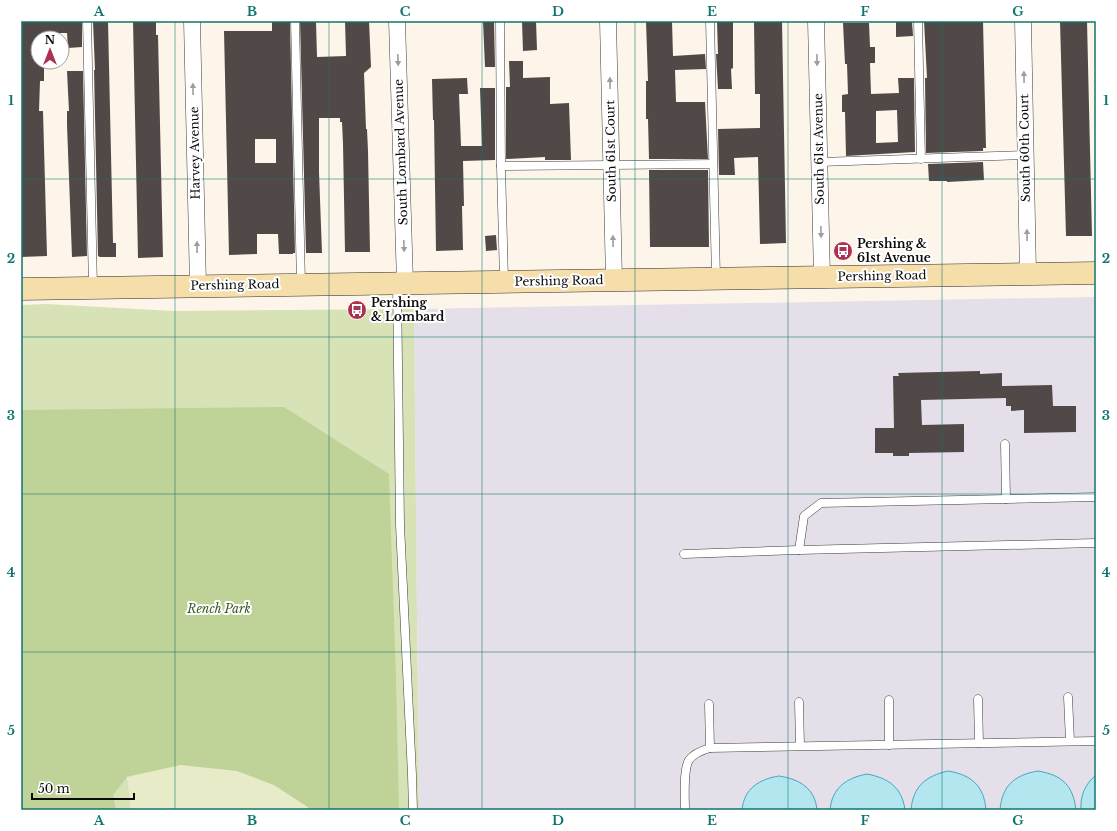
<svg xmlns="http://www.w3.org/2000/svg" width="1117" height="831" font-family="'Libre Baskerville',serif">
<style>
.industrial{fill:#e5dfe9}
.green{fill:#d7e3b7}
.forest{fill:#bfd298}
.pitch{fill:#e7ebc8}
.water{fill:#b3e6ef;stroke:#42a8be}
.building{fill:#514948;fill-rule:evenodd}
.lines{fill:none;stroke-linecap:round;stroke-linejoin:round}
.service-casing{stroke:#3d3d3d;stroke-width:9}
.minor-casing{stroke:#3d3d3d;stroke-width:17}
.secondary-casing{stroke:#2c2c2c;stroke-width:23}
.service{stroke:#fff;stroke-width:8}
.minor{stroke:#fff;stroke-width:16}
.secondary{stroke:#f6deab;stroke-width:22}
.oneway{fill:#9d9d9d}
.grid{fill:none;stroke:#0f766e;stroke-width:1;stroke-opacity:0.55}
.labels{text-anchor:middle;stroke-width:4;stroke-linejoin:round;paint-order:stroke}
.street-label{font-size:12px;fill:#0a0a0a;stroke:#fff}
.poi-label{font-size:12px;font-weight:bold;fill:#0a0a0a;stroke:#fff;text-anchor:start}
.park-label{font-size:12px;font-style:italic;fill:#3a5a22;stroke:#fff}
.neatline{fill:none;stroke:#0f766e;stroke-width:1.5}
.grid-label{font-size:13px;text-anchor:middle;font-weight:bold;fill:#0f766e}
</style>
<rect width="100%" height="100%" fill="#fdf5e9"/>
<path class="industrial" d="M1096,297v513h-677l-5,-501z"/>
<path class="green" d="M46,304l127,7 241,-2 5,501h-398v-505z"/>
<path class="forest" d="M284,407l105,67 7,204 3,132h-88l-5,-4 -125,-41 -54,12 -14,18 3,15h-95v-400z"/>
<path class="pitch" d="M181,765l56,6 37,14 32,21 5,4h-180l-4,-33z"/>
<g class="water">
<path d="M948,771c24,4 36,15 38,39h-75c2,-24 15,-34 37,-39z"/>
<path d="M1038,771c24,4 35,14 38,39h-76c2,-24 14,-35 38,-39z"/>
<path d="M867,774c21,4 35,13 38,36h-75c2,-22 16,-32 37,-36z"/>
<path d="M1096,775v35h-15c-1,-14 4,-26 15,-35z"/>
<path d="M779,776c20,3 36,12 38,34h-75c2,-22 18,-31 37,-34z"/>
</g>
<g class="building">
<path d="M21,21l61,1v25l-14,1 -1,-15h-22v3h-7v27h6v18h-4l-1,30h4l4,145 -26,1z"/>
<path d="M108,21l5,222h3v14h-16l-2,-1 -4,-186h1l-2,-48z"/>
<path d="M133,21h23v14h2l5,222 -25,1z"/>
<path d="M272,21h18l5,232h-2v1h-14l-1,-20h-21v20l-28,1 -5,-224h48zM255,139h21v24h-21z"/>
<path d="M300,21h16l1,36 29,-1 -1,-35h24l2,46 -7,6 2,56h1l1,22 2,101h-25l-2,-108 -1,-22h-2v-4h-21v54l3,81h-16z"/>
<path d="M483,21h11l1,46h-10z"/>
<path d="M522,21h14l1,29 -14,1z"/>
<path d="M646,21h26l1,35 32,-2 1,15 -31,1 1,32h29l3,57h-59l-1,-40h-2v-38h2z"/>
<path d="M717,21h16v47l-2,1 1,20h-14l-2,-35h2z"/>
<path d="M754,21h28l4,222 -26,1 -2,-87 -24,1 1,17h-16l-1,-46 42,-1v-34h-5z"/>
<path d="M912,21l1,15 -17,1v-15z"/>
<path d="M924,21h59l3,127h-3v3l-57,2 -1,-75h2z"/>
<path d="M1060,21h27l5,215h-26z"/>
<path d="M843,23h26l1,24h5v16h-5l1,31 28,-1 -1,-15h16l1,74 -69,4 -1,-44h-3v-17l6,-1 -1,-30h-2zM897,110l1,32 -22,1v-32z"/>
<path d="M509,61h14v17l27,-1v27l19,-1 2,57h-26v-3l-39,2v-72h4z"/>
<path d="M67,71h16l4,185 -15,1 -5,-132v-14h2z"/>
<path d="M467,78l1,16h-9l2,52h21l-2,-58h15v72l-32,1 1,45h-2l1,44 -27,1 -2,-131h-1l-1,-41z"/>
<path d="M983,162l1,18 -37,2v-1h-18l-1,-17z"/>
<path d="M649,170h59l1,77h-59z"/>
<path d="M496,235l1,15 -11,1 -1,-15z"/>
<path d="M980,371v3l22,-1v13l50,-1 1,21h23v26l-52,1v-23l-13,1v-5h-5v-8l-85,2 1,25 42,-1v28l-55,1v3h-16v-3h-18v-25h19l-1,-52h6l-1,-3z"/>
</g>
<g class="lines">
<defs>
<g id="service">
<path d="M87,21l6,266"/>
<path d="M295,21l6,263"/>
<path d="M500,21l1,145 3,115"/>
<path d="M710,21l6,257"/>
<path d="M918,21l3,138"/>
<path d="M820,162l205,-7"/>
<path d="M501,166l212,-2"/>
<path d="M397,285l3,240 12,250 1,35"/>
<path d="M1005,444l1,55 90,-2"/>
<path d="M1006,499l-185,4 -17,13 -5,34 297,-7"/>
<path d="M684,554l115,-4"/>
<path d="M1068,697l2,44"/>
<path d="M978,699l1,44"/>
<path d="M889,700v45"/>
<path d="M799,702l1,44"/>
<path d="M709,704l1,44"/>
<path d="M685,810c0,-12 -2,-40 4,-50 5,-7 14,-10 21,-12l386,-7"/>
</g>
<g id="minor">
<path d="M192,21l6,265"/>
<path d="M397,21l8,262"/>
<path d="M608,21l6,259"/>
<path d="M816,21l6,256"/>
<path d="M1023,21l5,253"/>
</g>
<path id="secondary" d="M21,289l1075,-16"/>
</defs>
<use href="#service" class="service-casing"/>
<use href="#minor" class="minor-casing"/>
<use href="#secondary" class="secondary-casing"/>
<use href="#service" class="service"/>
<use href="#minor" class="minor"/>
<use href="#secondary" class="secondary"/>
</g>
<defs><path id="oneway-solid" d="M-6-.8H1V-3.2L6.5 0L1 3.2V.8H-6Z"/></defs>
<g class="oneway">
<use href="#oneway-solid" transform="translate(398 60) rotate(88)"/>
<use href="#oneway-solid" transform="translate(817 60) rotate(89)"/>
<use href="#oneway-solid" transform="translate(1024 77) rotate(-91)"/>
<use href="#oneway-solid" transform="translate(610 83) rotate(-91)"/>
<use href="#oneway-solid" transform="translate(193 89) rotate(-91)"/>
<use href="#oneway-solid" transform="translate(821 232) rotate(89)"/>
<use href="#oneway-solid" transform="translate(1027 235) rotate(-91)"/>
<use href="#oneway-solid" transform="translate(613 241) rotate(-91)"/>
<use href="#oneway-solid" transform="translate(404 246) rotate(88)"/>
<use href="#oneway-solid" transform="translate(197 247) rotate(-91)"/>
</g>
<path class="grid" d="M175,21v789M329,21v789M482,21v789M635,21v789M788,21v789M942,21v789M21,179h1075M21,337h1075M21,494h1075M21,652h1075"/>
<defs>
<symbol id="bus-disc" viewBox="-11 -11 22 22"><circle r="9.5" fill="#ab3252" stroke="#fff"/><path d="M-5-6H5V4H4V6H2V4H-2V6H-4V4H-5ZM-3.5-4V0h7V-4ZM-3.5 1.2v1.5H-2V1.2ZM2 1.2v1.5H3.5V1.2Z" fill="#fff"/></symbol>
</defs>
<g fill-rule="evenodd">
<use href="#bus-disc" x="832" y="240" width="22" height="22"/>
<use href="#bus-disc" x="346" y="299" width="22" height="22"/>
</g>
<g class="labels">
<g class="street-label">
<text transform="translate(1025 148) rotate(-91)" y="4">South 60th Court</text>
<text transform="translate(819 149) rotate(-91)" y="4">South 61st Avenue</text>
<text transform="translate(611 151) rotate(-91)" y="4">South 61st Court</text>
<text transform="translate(401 152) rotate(-92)" y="4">South Lombard Avenue</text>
<text transform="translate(195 153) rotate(-91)" y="4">Harvey Avenue</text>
<text transform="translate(882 276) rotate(-1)" y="4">Pershing Road</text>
<text transform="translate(559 281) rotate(-1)" y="4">Pershing Road</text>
<text transform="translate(235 285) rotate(-1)" y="4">Pershing Road</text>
</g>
<g class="poi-label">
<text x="857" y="248">Pershing &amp;<tspan x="857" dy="14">61st Avenue</tspan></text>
<text x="371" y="307">Pershing<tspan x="371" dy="14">&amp; Lombard</tspan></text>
</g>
<g class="park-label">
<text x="219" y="613">Rench Park</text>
</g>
</g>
<rect width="1117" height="831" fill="none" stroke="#ffffff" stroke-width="44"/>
<g transform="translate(50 50)"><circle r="19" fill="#ffffff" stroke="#9d9d9d"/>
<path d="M0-3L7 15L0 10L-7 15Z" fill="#ab3252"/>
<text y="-6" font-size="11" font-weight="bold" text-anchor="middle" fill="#0a0a0a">N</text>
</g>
<path d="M32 793v6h102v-6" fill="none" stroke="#0a0a0a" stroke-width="2"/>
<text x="38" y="793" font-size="12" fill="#0a0a0a" stroke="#ffffff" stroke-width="3" paint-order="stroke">50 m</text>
<rect x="22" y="22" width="1073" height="787" class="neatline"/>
<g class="grid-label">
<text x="99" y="16">A</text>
<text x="252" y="16">B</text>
<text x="405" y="16">C</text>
<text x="558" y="16">D</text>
<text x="712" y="16">E</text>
<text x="865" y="16">F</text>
<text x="1018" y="16">G</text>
<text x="11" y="105">1</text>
<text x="1106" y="105">1</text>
<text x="11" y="263">2</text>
<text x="1106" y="263">2</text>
<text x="11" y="420">3</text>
<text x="1106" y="420">3</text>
<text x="11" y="577">4</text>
<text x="1106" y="577">4</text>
<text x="11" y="735">5</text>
<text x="1106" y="735">5</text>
<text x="99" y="825">A</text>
<text x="252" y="825">B</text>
<text x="405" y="825">C</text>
<text x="558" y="825">D</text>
<text x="712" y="825">E</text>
<text x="865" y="825">F</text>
<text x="1018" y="825">G</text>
</g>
</svg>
